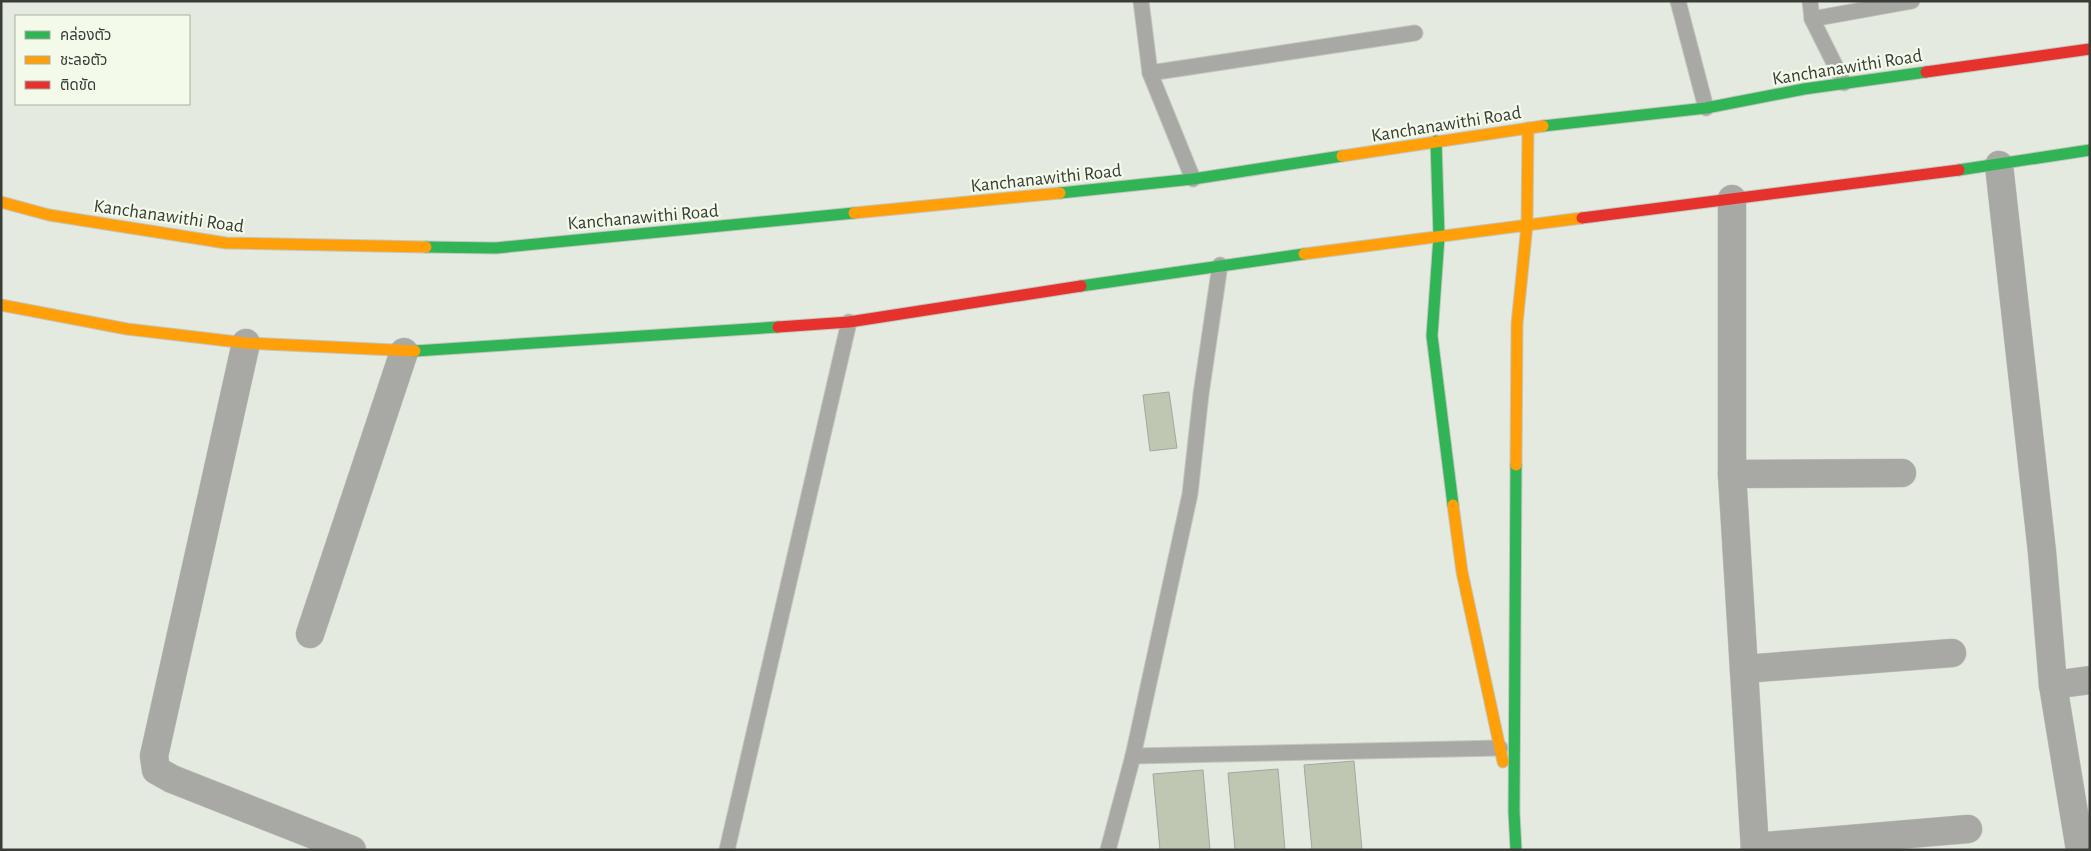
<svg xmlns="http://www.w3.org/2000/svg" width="2091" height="851" font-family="'Alegreya Sans','Noto Sans Thai',sans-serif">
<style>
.building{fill:#bfc7b3;stroke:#a4a7a0}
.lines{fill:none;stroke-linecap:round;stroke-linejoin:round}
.lane-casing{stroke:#c3c7bf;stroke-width:17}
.street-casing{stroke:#c3c7bf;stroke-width:29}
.fast-casing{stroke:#c3c7bf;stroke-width:13}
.slow-casing{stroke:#c3c7bf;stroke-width:13}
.jam-casing{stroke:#c3c7bf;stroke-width:13}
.lane{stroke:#a8a9a4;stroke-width:15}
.street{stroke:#a8a9a4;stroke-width:28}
.fast{stroke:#30b455;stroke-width:11}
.slow{stroke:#ff9f0a;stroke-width:11}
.jam{stroke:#e5322d;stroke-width:11}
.labels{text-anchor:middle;stroke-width:4.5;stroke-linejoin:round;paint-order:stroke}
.street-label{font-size:19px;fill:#3a3d37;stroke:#f3faea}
</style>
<rect width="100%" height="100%" fill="#e5eae0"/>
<g class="building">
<path d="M1169,392l8,56 -27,3 -7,-56z"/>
<path d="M1354,761l8,89h-50l-8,-85z"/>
<path d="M1278,769l7,81h-50l-7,-77z"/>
<path d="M1203,770l7,80h-50l-7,-76z"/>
</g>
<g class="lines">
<defs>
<g id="lane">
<path d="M1141,1l9,72 43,106"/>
<path d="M1678,1l28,107"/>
<path d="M1810,1l2,18 32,64"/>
<path d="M1812,19l100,-18"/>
<path d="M1150,73l265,-40"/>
<path d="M1133,756l367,-8"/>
<path d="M727,850l122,-528"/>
<path d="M1108,850l25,-94 57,-262 11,-100 19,-129"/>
</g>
<g id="street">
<path d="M1999,165l43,387 11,133 27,165"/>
<path d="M1732,199v275l23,376"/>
<path d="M246,343l-92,413 2,14 16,9 180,71"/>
<path d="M1732,474l170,-1"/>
<path d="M310,634l94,-282"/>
<path d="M1744,669l208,-16"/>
<path d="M2053,685l37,-5"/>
<path d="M1755,847l213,-18"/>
</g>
<g id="fast">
<path d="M1543,126l163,-18 98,-19 122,-17"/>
<path d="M1436,141l3,96 -7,99 21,169"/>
<path d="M1959,170l131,-20"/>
<path d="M1060,193l133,-14 149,-23"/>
<path d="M426,247l70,1 358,-35"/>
<path d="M1081,286l223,-32"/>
<path d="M415,351l363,-24"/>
<path d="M1516,850l-2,-38 2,-347"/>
</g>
<g id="slow">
<path d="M1342,156l201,-30"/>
<path d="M1,202l48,13 177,28 200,4"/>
<path d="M854,213l206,-20"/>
<path d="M1304,254l278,-36"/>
<path d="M1,305l126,24 119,14 169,8"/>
<path d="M1516,465l1,-141 10,-99 1,-97"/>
<path d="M1453,505l9,67 41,190"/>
</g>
<g id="jam">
<path d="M1926,72l164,-23"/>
<path d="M1582,218l377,-48"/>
<path d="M778,327l71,-5 232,-36"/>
</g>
</defs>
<use href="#lane" class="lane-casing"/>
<use href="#street" class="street-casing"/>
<use href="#fast" class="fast-casing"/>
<use href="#slow" class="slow-casing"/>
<use href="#jam" class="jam-casing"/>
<use href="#lane" class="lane"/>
<use href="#street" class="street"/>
<use href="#fast" class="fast"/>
<use href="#slow" class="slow"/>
<use href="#jam" class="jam"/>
</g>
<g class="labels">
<g class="street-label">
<text transform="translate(1847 66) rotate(-9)" y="7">Kanchanawithi Road</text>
<text transform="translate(1446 123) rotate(-9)" y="7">Kanchanawithi Road</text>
<text transform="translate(1046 177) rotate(-6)" y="7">Kanchanawithi Road</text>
<text transform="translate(169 215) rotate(8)" y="7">Kanchanawithi Road</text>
<text transform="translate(643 216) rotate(-5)" y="7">Kanchanawithi Road</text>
</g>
</g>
<rect width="2091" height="851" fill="none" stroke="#3a3d37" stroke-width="5"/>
<rect x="15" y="15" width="175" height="90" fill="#f3faea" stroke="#a9aea2"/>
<rect x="25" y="31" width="25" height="8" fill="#30b455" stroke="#a9aea2"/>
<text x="60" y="40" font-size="15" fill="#3a3d37">คล่องตัว</text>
<rect x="25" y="56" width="25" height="8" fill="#ff9f0a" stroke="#a9aea2"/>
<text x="60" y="65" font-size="15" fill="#3a3d37">ชะลอตัว</text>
<rect x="25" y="81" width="25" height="8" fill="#e5322d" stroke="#a9aea2"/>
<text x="60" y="90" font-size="15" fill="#3a3d37">ติดขัด</text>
</svg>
